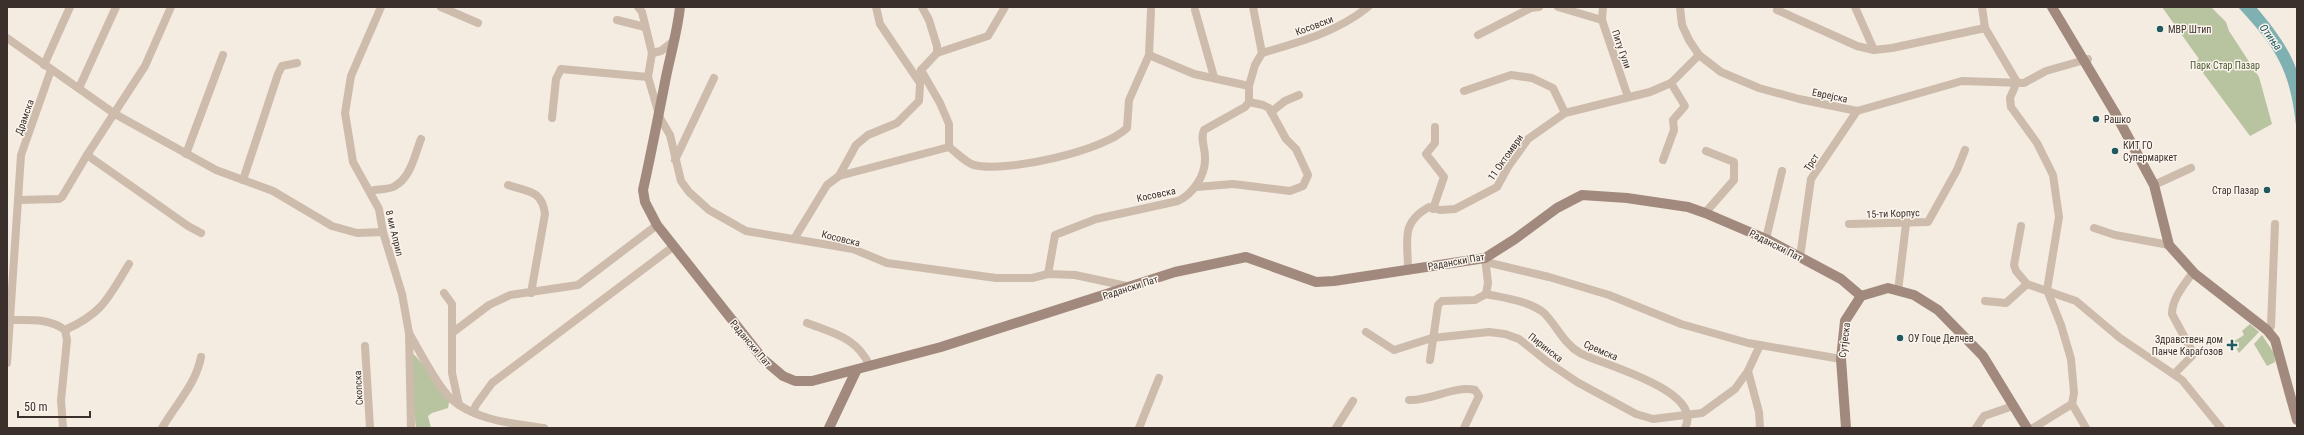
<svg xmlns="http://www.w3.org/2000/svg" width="2304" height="435" font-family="'Roboto Condensed',sans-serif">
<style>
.green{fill:#b8c4a0}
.water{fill:#7fb0b2}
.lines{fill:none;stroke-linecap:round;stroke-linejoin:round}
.street{stroke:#cdbbac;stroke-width:8}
.secondary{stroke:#a18a7d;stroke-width:10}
.poi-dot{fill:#1f5a5e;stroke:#fbf5ee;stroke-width:1.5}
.labels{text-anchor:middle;stroke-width:3;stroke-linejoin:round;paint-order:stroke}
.street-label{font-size:10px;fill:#3b302b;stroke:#fbf5ee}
.poi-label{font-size:10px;fill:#3b302b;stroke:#fbf5ee;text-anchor:start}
.park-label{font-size:10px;fill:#4a5a2e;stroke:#fbf5ee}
.water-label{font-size:11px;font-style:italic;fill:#1f5a5e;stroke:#fbf5ee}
</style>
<rect width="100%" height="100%" fill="#f4ebe1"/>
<g class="green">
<path d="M2162,7h49l15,15 3,9 30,46 13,47 -22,12 -55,-74 4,-3z"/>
<path d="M2250,324l9,8 -20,21 -6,-11 11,-7 -2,-4z"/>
<path d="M2262,335l12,18 1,9 -8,4 -13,-22z"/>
<path d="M413,354c8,5 28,38 36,48l-1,6 -16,5 -4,3 3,12h-15l-4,-33z"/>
</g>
<path class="water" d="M2238,7h18c17,20 32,39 41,64v63c-6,-61 -17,-82 -59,-127z"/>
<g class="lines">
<g class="street">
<path d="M381,7l-30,69 -6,37 8,49 26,47 4,23 19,62 7,39 2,95"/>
<path d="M441,7l37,16"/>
<path d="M638,7l4,5 10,41 -4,24 12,41 10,17 11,46 8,11 20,18 37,21 107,18 34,14 109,15h36l16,-4 27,1 56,12"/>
<path d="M876,7l4,17 40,59"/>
<path d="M1558,7l44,13"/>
<path d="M1603,7l-1,13 26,77"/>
<path d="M1680,7l2,18 7,15 10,15 22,17 38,16 40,11 58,12 105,-30 62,2 22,-12 42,-12"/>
<path d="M1855,7l19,43"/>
<path d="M1982,7l3,21 32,54"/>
<path d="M1195,10l19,67"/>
<path d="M1777,10l80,36 17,4 18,-2 93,-20"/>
<path d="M617,20l28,7"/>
<path d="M1478,35l53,-27 8,-1"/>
<path d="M7,38l108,76 101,56 57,21 59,35 25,7 26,-1"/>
<path d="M652,53l9,-2 14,-11"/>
<path d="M937,53l51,-17 17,-29"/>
<path d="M1262,53c38,-11 75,-21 106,-46"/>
<path d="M1149,55l45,19 55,12"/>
<path d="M44,65l26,-58"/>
<path d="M921,70l19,33 9,21v23c7,5 17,16 25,18 32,8 130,-14 153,-37l2,-28 20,-45 2,-45"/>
<path d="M2017,82l-7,16 1,9 26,36 16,32 6,42 -12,73 14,35 10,34 3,34 -2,11 -39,24"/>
<path d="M79,88l37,-81"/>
<path d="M1464,91l47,-16 21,3 21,10 12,25"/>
<path d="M1271,112l14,-11 14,-6"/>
<path d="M552,118l4,-39 5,-10 87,8"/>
<path d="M186,154l37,-99"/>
<path d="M87,155l101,71 13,7"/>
<path d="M675,160l39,-82"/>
<path d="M1663,160l11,-30 -1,-10 12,-14 -14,-23"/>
<path d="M839,176l17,-31 12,-10 29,-12 22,-22 2,-31 16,-17v-7l-8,-26 -7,-13"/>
<path d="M243,180l35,-106 4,-8 15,-3"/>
<path d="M508,185c20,7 34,5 37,29l-14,79"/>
<path d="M2154,185l37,-17"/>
<path d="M1196,187l37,-3 57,7 13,-5 5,-11 -12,-26 -10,-10 -17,-31 -6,-3 -14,-3"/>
<path d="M370,191c7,-2 19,-1 25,-5 16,-9 20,-32 26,-47"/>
<path d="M18,200l41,-1 3,-2 25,-42 58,-89 26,-59"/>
<path d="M1433,209l11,-32 -18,-23 9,-11v-16"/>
<path d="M1705,213l29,-33v-18l-28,-11"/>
<path d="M1849,224l79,-2 29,-52 8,-20"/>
<path d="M2021,226l-7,39 2,6 11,13 49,17 44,37 62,42 39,48"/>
<path d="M2094,228l21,7 54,10"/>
<path d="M794,239l33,-54 12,-9 110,-29"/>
<path d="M1766,239l16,-68"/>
<path d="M1800,257l11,-78 46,-68"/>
<path d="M1486,262l63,15 60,18 72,29 67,19 93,16"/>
<path d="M1408,269c0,-29 -8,-46 21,-62l11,3 15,-1 42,-22 11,-20 20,-28 37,-26 85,-21 21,-9 28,-28"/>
<path d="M1048,274l7,-39 41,-16 82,-18c15,-7 28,-26 27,-44 0,-10 -5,-18 -1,-27l41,-23 4,-5v-16l6,-21 7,-12 -9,-46"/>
<path d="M1898,291l8,-67"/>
<path d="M444,293l8,11v69l7,32"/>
<path d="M1486,294c18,4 44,7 58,19 13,13 20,31 36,40 22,12 125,37 105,75"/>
<path d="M1985,301l21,2 21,-19"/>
<path d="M10,320c20,0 39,-2 55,10l2,10 -6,60 2,28"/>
<path d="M807,323c28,11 49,14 63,43"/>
<path d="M2271,326l4,-102"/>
<path d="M65,330c38,-17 43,-32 64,-66"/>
<path d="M1366,332l28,18 38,-12 57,-6 16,2 14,5 30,24 28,19 59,32 17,5 49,-6 33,-24 13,-18 12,-26"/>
<path d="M409,333c11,19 22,41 35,58 21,28 68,33 100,37"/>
<path d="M452,333l37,-28 21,-10 68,-10 79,-60"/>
<path d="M365,346l5,82"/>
<path d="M1430,360l8,-55 4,-4 33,-1 11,-6 2,-11 -3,-25"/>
<path d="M7,363l14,-208 30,-85"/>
<path d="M1748,371l11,41 1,16"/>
<path d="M2174,374l18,-18v-5l-20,-37c0,-16 13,-30 21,-42"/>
<path d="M1409,400c23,1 45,-15 66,-10l4,6 -15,32"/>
<path d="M2072,404l14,24"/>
<path d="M473,412l3,-7 16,-22 182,-137"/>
<path d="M162,428c14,-24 34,-44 39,-71"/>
<path d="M1139,428l20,-50"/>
<path d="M1336,428l17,-27"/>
<path d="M1976,428l8,-12 29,-10"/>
</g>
<g class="secondary">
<path d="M680,7c-3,27 -10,49 -15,75 -7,36 -14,72 -22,108l2,12 12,23 106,134 20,17 12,5h17l129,-34 234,-75 71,-15 70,25 18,-1 151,-23 30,-19 42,-31 25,-13 45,3 61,9 17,6 61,26 75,40 20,17"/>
<path d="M2052,7l62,104 40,74 15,60 26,29 72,56 8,10 22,80"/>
<path d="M829,428l27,-57"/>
<path d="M1846,428l-5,-69 4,-38 16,-25 27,-8 26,7 24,15 45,46 44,72"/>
</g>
</g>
<g class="poi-dot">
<circle cx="2160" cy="29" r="4"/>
<circle cx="2096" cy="119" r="4"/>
<circle cx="2115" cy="151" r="4"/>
<circle cx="2267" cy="190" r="4"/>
<circle cx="1900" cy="338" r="4"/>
<path d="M2230 339h4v4h4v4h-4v4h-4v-4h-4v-4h4z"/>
</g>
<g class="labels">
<g class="street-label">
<text transform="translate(1314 25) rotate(-21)" y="4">Косовски</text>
<text transform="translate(1622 49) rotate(71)" y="4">Питу Гули</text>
<text transform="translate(1830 95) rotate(12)" y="4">Еврејска</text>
<text transform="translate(24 117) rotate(-70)" y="4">Драмска</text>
<text transform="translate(1505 157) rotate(-55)" y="4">11 Октомври</text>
<text transform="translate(1811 162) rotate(-56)" y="4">Трст</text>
<text transform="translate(1156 194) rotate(-12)" y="4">Косовска</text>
<text transform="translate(1893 213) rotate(-2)" y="4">15-ти Корпус</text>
<text transform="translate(395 233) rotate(76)" y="4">8 ми Април</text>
<text transform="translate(841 238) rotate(14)" y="4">Косовска</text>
<text transform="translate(1776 245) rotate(27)" y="4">Радански Пат</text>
<text transform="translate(1456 261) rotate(-10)" y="4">Радански Пат</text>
<text transform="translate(1130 287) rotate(-18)" y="4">Радански Пат</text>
<text transform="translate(1844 340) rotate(-83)" y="4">Сутјеска</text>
<text transform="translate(751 343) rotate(50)" y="4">Радански Пат</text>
<text transform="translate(1546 347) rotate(38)" y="4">Пиринска</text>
<text transform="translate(1601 350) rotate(23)" y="4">Сремска</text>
<text transform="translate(358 388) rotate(-93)" y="4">Скопска</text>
</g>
<g class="poi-label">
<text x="2168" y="33">МВР Штип</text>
<text x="2104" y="123">Рашко</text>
<text x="2123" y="149">КИТ ГО<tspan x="2123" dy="12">Супермаркет</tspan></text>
<text x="2259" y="194" text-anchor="end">Стар Пазар</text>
<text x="1908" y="342">ОУ Гоце Делчев</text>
<text x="2223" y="343" text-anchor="end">Здравствен дом<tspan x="2223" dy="12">Панче Караѓозов</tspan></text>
</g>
<g class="park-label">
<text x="2225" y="69">Парк Стар Пазар</text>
</g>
<g class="water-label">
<text transform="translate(2271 37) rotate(54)" y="4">Отиња</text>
</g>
</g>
<rect width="2304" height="435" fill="none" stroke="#3b302b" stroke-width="16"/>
<path d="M18 411v6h72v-6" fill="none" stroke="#3b302b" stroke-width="2"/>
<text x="24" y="411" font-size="12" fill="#3b302b" stroke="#fbf5ee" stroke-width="3" paint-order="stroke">50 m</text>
</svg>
